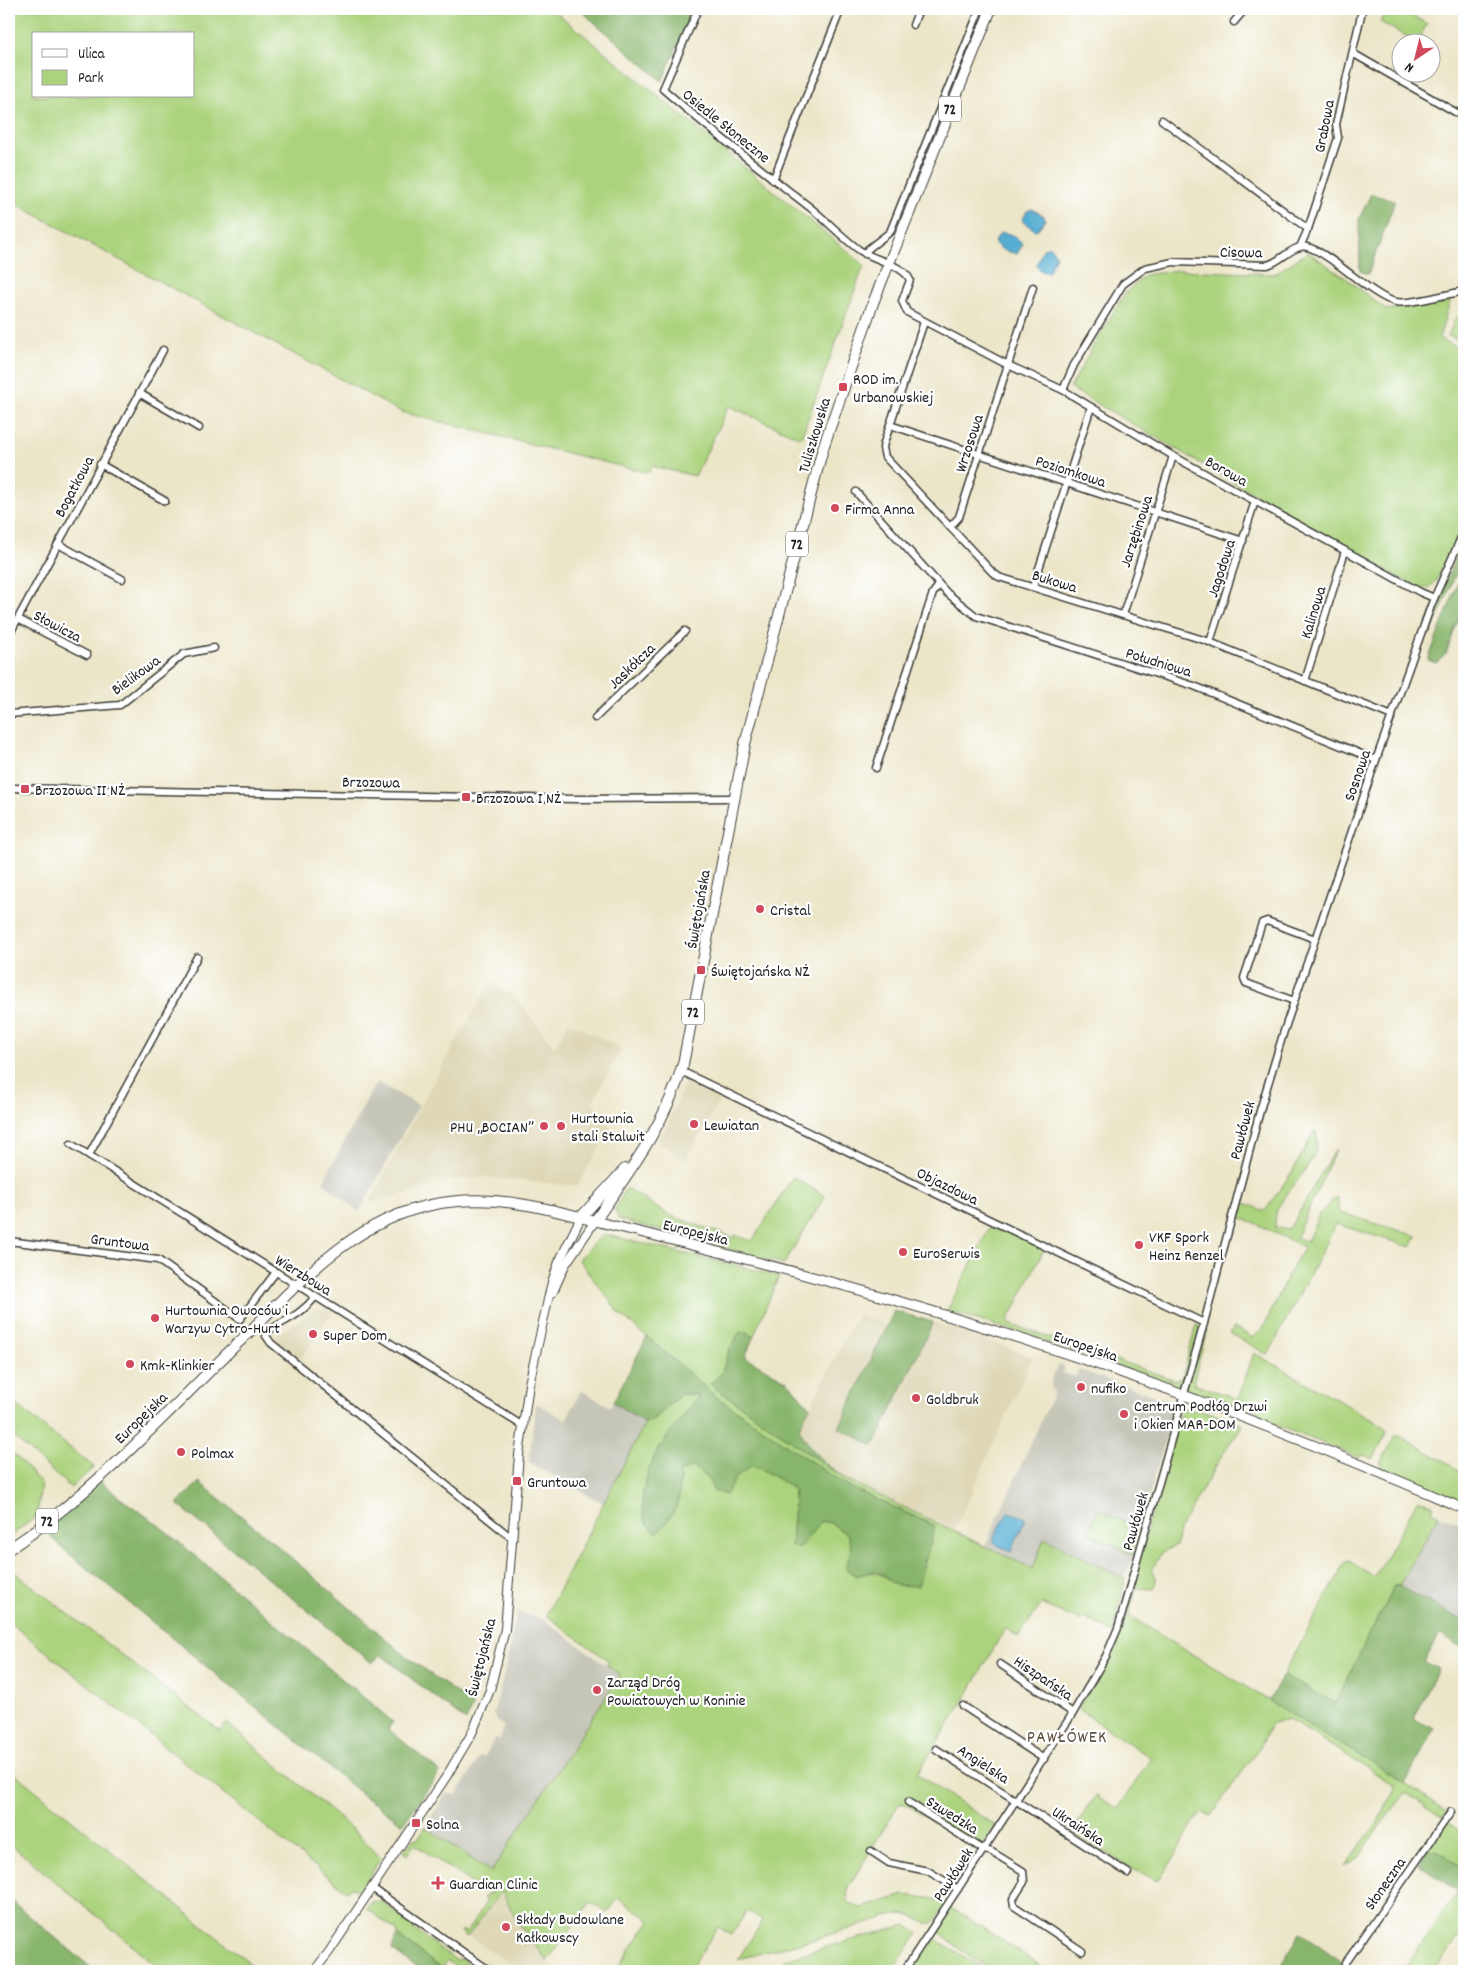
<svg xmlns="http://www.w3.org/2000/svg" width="1473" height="1980" font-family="Dekko,sans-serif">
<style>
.built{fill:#ded8b7}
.industrial{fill:#c5c5b8}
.green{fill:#abd37d;stroke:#64784c;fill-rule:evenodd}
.forest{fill:#88b56c;stroke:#526844}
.water{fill:#55add2;stroke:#386477}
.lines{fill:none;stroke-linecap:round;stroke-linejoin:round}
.minor-casing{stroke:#3b3a36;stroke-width:9}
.tertiary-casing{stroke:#3b3a36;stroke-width:10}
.secondary-casing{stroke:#3b3a36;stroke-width:11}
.primary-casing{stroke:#3b3a36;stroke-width:12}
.minor{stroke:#fff;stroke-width:6}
.tertiary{stroke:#fff;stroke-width:8}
.secondary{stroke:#fff;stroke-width:9}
.primary{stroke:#fff;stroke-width:10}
.poi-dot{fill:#d1495b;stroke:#fff;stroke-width:2}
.labels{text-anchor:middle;stroke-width:4.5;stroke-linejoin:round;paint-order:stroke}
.shield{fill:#fff;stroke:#606060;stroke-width:1}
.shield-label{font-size:15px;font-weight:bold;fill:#1c1c1c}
.street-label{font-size:16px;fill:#1c1c1c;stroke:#fff}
.poi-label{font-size:16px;fill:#1c1c1c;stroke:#fff;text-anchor:start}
.neighbourhood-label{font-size:18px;letter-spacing:1px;fill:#604f40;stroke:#fff}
</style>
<rect width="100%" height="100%" fill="#fff"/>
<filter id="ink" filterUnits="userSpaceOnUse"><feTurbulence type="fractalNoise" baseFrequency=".02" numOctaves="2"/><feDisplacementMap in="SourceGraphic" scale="10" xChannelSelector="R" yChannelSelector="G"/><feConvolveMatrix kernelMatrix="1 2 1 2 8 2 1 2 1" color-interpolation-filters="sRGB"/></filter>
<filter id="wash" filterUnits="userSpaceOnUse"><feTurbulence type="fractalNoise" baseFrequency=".0096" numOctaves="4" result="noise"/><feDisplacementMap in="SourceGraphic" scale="20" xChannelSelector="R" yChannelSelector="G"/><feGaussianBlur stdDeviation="1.12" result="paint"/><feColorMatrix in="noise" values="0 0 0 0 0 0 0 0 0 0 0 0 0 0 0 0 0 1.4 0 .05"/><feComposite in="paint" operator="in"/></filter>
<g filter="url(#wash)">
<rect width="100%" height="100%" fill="#ece6c9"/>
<g class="built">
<path d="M491,982l26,17 37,48 15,-25 52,27 -28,53 17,26 -32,58 -93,-9 -26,2 -27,3 -3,5 -52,14h-7l67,-126z"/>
<path d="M688,1077l35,17 -38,66 -28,-20 9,-13z"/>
<path d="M316,1309l17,1 -34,51 -22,-21 -1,-5z"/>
<path d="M858,1314l29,11 -48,103 35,18 59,-124 100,35 -79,174 -109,-52 -22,-16 -18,-21 -6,-14z"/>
<path d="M502,1891l14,28 38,52h-33l-53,-35z"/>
</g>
<g class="industrial">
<path d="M376,1082l43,23 -60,107 -36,-30z"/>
<path d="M1059,1364l5,2 -1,7 13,4 3,-7 96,33 -35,126 -42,-20 -10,24 45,22 -8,24 -80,-41 -12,31 -48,-23 69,-154 -3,-3 1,-12z"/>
<path d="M581,1390l29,17 3,-5 32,21 -41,81 -75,-42 7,-59 30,17z"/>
<path d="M1439,1515l25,10v96l-65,-35z"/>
<path d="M517,1612l27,8 76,55 -129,197 -66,-45 21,-34 11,2 23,-39 4,2 10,-19 6,1 4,-14 -7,-4 -4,-8 11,-40z"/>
</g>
<g class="green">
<path d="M9,9h543l312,256 -63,173 -72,-32 -34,70 -43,-10 -4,7 -247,-61 -392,-212zM34,34h160v62h-160z"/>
<path d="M1387,9h13l27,15 -10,18 -37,-20z"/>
<path d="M1308,252l39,27 39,31 64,-9 -11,37 25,12v172l-28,59 -7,7 -10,1 -349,-201 27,-49 29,-47 19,-17 32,-5 98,4z"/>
<path d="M1456,317l8,3v23l-16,-7z"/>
<path d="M1314,1131l2,1c8,26 -27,54 -38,76 -3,5 -3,13 -3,19l13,3c18,-26 30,-55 48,-81l-40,88 11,5 12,-28 17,-17 2,2v13l79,24 -6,11 -75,-23 -68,131 -38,-22 4,-6 19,11 11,-11 23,-50 17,-30 -49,-24 -19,-6 4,-16 25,10 29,-42z"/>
<path d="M793,1177l32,19 -41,68 -166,-45v-3l-4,-6 12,-22 43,27 65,23 1,-3 17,6z"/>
<path d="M992,1223l52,26 -37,74 168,57 7,-2 14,-53 11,5 -14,53 45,16 16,-46 130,73 3,6 -14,27 -9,-4 -6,2c-136,-53 -271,-106 -411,-146z"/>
<path d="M603,1234l176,42 -26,62 -5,-6 -19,18 -7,23 -12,11 135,95 188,90 11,-31 81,41 -11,54 -30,-16 -4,4 -38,-17 -24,33 -13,-9 -41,73 -47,73 79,52 -18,25 -72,-47h-7l-52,85 1,12 13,7 43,-13 32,4 10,6 -13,18h-7l-15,-8 -16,-1 -79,25 -78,20 25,-39 -16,-9 -16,24 -13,-8 -29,44h-79l6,-1 34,-50 -31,-22 -12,15 -16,-11 -44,59 -31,-42 -14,-28 -35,46 -6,-5 1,-2 4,3 21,-32 -4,-3 9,-6 -10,-6 -2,3 -66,-45 -7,11 -4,-3 11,-14 3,2 8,-13 66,45 129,-197 -13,-10 2,-4 -63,-46 99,-192 10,-5 26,-24 18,1 -11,17 -30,37 -11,75 10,8c15,-13 24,-39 23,-59l12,-8c11,6 17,14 22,26l21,-12 16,-13 10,3 32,19 6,60 22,-27 10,2 17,12 3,13 13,25c23,-3 21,11 40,13l16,-9 15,-51 -81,-37 -19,-11 -120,-82 -95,-82 -42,-55z"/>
<path d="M9,1399l85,68 -23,21 -62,-55z"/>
<path d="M1187,1407l21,5 35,13 -18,25 -46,80 -3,16 -14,6 -10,18 4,11 -3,8 -17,-1 -7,28 276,167 43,29 -4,6 -38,-25 -24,30 -24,35 -13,8 32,-43 19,-37 -108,-67 -17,6 -11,22 -50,70 -8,-5c-13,15 -20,33 -30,49 -4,7 -10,14 -14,20l-23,-11 -64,-37 25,-38 22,14 33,-51 -73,-49 34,-60 70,-241 4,1z"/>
<path d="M1396,1436h4l64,37v31l-82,-36 -2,-5z"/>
<path d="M9,1449l32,34 -4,33 -28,21z"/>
<path d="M1418,1499l16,7 -2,4 7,5 -40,71h-5l-59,118 -52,-29 64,-115 28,17z"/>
<path d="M1098,1509l42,20 -7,26 -45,-22z"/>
<path d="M9,1568l211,163 7,-8 133,113 21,22 -21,33 -8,-3 -6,3 -337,-269z"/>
<path d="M9,1769l250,202h-96l-154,-128z"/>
<path d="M1447,1821l17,12v31l-4,2 -22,-15 -10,-2z"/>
<path d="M1458,1891l6,1v37l-30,42h-31z"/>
<path d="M377,1901l5,1 32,23 -1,4 44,32 3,-2 19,12h-17l-15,-10 -6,7 -43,-32 -1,-5 -31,-23 6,-6z"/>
<path d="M949,1907l22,13 77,51c-15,0 -32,3 -47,0 -20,-3 -50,-29 -65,-42z"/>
<path d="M906,1925l12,8 -26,38h-116l8,-12z"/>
<path d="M932,1940l7,1 49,30h-78z"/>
</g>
<g class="forest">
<path d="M579,9h115l-32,72z"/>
<path d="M1371,194l24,7 -27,73 -8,-3 -1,-52z"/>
<path d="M1464,538v17l-34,80 -7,-2z"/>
<path d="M1464,567v37l-18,50 -10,9 -8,-3z"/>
<path d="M894,1311l39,11 -59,124 -35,-18z"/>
<path d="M748,1332l5,6 -8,19 42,24 23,26 -11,21c10,23 27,37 46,51l-135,-95 12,-11 7,-23 10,-17z"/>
<path d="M647,1337l68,59 120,82 19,11 81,37 -17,60 -22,-1 -5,-2 -7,-8 -9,-4 -19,5 -10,-7 5,-21 -3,-13 -17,-12 -10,-2 -22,28 -8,-4 3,-44 -1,-13 -32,-19 -10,-3 -16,13 -9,16 -12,-4c-5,-12 -11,-20 -22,-25l-12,7c1,30 -3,38 -23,60 -3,-3 -9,-7 -11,-11 -10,-20 2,-56 13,-74 12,-19 28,-34 40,-53l-18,-1 -26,24 -10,5 -32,-21z"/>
<path d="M100,1481l20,17 36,25 237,199 -5,7 52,43 -37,52 -27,-20 -6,-3 -309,-254 -17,-18z"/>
<path d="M199,1482l67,54 141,121 66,48 -7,16 -85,-66 -9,8 -195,-159z"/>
<path d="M1394,1586h5l65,35v28l-25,-15 -15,28 14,7 -24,50 20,10 -29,54 -136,-82 14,-26 52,28z"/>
<path d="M1428,1849l10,2 21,14 5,-1v28l-6,-1 -40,-27z"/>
<path d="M9,1899l86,72h-86z"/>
<path d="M1301,1933l43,30 -7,8h-54l-3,-5z"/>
<path d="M398,1936l43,32 -2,3h-18l-29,-21 2,-8z"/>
</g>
<g class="water">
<path d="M1032,209l12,7 1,4 -7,9 -3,1 -13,-9 5,-10z"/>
<path d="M1000,233c9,-1 17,4 23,11l-6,10 -14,-4 -9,-7z"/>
<path d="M1048,246l5,4 3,6 -8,17 -7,-2 -5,-5 7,-17z"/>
<path d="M1008,1512l17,5 1,2 -15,32 -14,-6 -5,-5z"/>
</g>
</g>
<g filter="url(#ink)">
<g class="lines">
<defs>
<g id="minor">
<path d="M698,9l-35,80c48,42 99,81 149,120 16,13 30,28 46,40 14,11 45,15 52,31l-8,21 5,11 101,53 55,25 110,66 247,136 14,6"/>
<path d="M1234,22l11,-13"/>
<path d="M913,25l6,-16"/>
<path d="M1354,54l110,63"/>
<path d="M1162,120l146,109"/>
<path d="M773,180l68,-171"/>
<path d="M1300,247l8,-18 30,-91 -2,-14 26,-113 -3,-2"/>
<path d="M865,254l3,-5 22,-17 90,-223"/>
<path d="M924,322l-40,121 -1,5 2,9 107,115 7,5 208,64 185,75"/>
<path d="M1063,390l11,-25 49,-81 22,-16 28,-6 94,3c13,-3 21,-15 33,-18 20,-6 71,51 96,55 13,3 52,-8 68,-11"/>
<path d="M139,393l60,35"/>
<path d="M890,425l353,116"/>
<path d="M100,464l65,37"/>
<path d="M856,492l91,101 29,23 218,70 182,74"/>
<path d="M950,527l9,-10 74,-230"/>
<path d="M58,544l64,35"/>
<path d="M1033,587l58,-180"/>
<path d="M1123,615l50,-159"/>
<path d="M18,619l69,36"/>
<path d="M9,635l154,-285"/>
<path d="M1210,642l45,-141"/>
<path d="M1305,681l40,-130"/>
<path d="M9,714l111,-9 64,-51 30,-6"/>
<path d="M595,718l90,-87"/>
<path d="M876,768l57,-175 6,-8"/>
<path d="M9,788l567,11 157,-1"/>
<path d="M1294,1001l-48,-18 -2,-5 18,-55 5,-2 48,18"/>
<path d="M681,1071l523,252"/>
<path d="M71,1144l452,282"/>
<path d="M89,1155l108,-198"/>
<path d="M9,1241l149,19 82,59 36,-47"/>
<path d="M315,1297c-13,17 -29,23 -47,34l-2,5 5,7 242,196"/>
<path d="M1000,1664l73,49"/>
<path d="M963,1706l81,53"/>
<path d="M936,1749l192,124"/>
<path d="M908,1802l76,48 8,2 31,19 1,11 -11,17 1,7 68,45"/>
<path d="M871,1851l18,12 39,8 30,18"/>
<path d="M372,1888l118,83"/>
<path d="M904,1971l169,-258 33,-57 12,-28 86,-305 57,-216 23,-76 92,-271 56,-157 32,-72"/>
<path d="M1340,1971l111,-159"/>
</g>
<g id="tertiary">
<path d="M553,1292l12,-27 30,-44"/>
<path d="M314,1971l15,-19 117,-175 26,-44 18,-43 15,-61 14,-174 10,-71 23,-102 7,-20 22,-45"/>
</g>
<path id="secondary" d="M595,1221c123,30 247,62 369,100 171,52 337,116 500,188"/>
<g id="primary">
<path d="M581,1217l44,-48"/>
<path d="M9,1549c85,-56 155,-134 228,-205 57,-55 112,-122 194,-139 56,-12 109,1 164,16 34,-49 71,-98 88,-157l62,-320 78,-296 50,-145 118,-294"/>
</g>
</defs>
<use href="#minor" class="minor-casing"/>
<use href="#tertiary" class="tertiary-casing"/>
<use href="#secondary" class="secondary-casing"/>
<use href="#primary" class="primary-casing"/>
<use href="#minor" class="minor"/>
<use href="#tertiary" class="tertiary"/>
<use href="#secondary" class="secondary"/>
<use href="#primary" class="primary"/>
</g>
</g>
<g class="poi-dot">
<rect x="838" y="382" width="10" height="10" rx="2.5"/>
<circle cx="835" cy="508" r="5"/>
<rect x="20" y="784" width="10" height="10" rx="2.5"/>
<rect x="461" y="792" width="10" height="10" rx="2.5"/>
<circle cx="760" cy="909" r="5"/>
<rect x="696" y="965" width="10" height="10" rx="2.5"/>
<circle cx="694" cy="1124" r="5"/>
<circle cx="544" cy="1126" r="5"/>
<circle cx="561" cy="1126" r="5"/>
<circle cx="1139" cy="1245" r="5"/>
<circle cx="903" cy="1252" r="5"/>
<circle cx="155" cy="1318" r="5"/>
<circle cx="313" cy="1334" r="5"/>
<circle cx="130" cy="1364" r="5"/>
<circle cx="1081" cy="1387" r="5"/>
<circle cx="916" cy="1398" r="5"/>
<circle cx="1124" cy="1414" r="5"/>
<circle cx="181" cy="1452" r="5"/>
<rect x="512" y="1476" width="10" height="10" rx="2.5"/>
<circle cx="597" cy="1690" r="5"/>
<rect x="411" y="1818" width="10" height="10" rx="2.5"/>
<path d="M435.5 1875.5h5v5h5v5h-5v5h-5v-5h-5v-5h5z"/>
<circle cx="506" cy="1927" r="5"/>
</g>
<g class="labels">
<g class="shield">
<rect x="939" y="96.5" width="22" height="25" rx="4"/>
<rect x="786" y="531.5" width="22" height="25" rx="4"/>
<rect x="682" y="999.5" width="22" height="25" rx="4"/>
<rect x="36" y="1508.5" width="22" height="25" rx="4"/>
</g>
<g class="shield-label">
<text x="950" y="114">72</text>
<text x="797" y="549">72</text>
<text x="693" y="1017">72</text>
<text x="47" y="1526">72</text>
</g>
<g class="street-label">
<text transform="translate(727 125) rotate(39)" y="6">Osiedle Słoneczne</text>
<text transform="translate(1323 126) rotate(-79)" y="6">Grabowa</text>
<text transform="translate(1241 251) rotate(1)" y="6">Cisowa</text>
<text transform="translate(813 435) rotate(-73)" y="6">Tuliszkowska</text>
<text transform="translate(968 443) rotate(-72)" y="6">Wrzosowa</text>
<text transform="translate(1071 470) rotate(18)" y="6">Poziomkowa</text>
<text transform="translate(1227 470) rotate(29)" y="6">Borowa</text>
<text transform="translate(73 486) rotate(-62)" y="6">Bogatkowa</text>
<text transform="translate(1135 531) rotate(-72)" y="6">Jarzębinowa</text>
<text transform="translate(1220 568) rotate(-72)" y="6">Jagodowa</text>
<text transform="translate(1055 580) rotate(17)" y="6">Bukowa</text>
<text transform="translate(1312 612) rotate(-73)" y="6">Kalinowa</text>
<text transform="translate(58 625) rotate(28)" y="6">Słowicza</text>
<text transform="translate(1159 661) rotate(17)" y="6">Południowa</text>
<text transform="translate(631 665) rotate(-44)" y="6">Jaskółcza</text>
<text transform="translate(135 674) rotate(-36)" y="6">Bielikowa</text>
<text transform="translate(1356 775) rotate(-71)" y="6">Sosnowa</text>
<text transform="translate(371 781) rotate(1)" y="6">Brzozowa</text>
<text transform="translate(697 909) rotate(-80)" y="6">Świętojańska</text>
<text transform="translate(1241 1130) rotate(-75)" y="6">Pawłówek</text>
<text transform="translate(948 1185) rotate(26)" y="6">Objazdowa</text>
<text transform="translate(696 1231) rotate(14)" y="6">Europejska</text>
<text transform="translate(120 1241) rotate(7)" y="6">Gruntowa</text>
<text transform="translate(304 1274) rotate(32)" y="6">Wierzbowa</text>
<text transform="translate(1086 1345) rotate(19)" y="6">Europejska</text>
<text transform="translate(140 1417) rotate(-44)" y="6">Europejska</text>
<text transform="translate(1134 1521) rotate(-74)" y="6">Pawłówek</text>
<text transform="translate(480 1657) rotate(-76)" y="6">Świętojańska</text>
<text transform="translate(1044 1677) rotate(34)" y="6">Hiszpańska</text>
<text transform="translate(984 1763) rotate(33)" y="6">Angielska</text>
<text transform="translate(953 1814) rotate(32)" y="6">Szwedzka</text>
<text transform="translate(1079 1825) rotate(33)" y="6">Ukraińska</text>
<text transform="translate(952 1874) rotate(-57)" y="6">Pawłówek</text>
<text transform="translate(1384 1883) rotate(-55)" y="6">Słoneczna</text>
</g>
<g class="poi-label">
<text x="853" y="384">ROD im.<tspan x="853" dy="18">Urbanowskiej</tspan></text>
<text x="845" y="514">Firma Anna</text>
<text x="35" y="795">Brzozowa II NŻ</text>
<text x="476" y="803">Brzozowa I NŻ</text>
<text x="770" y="915">Cristal</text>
<text x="711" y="976">Świętojańska NŻ</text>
<text x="571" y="1123">Hurtownia<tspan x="571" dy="18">stali Stalwit</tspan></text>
<text x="704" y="1130">Lewiatan</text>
<text x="534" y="1132" text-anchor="end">PHU „BOCIAN”</text>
<text x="1149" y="1242">VKF Spork<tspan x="1149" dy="18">Heinz Renzel</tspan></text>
<text x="913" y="1258">EuroSerwis</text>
<text x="165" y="1315">Hurtownia Owoców i<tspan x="165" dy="18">Warzyw Cytro-Hurt</tspan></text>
<text x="323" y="1340">Super Dom</text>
<text x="140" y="1370">Kmk-Klinkier</text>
<text x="1091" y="1393">nufiko</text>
<text x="926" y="1404">Goldbruk</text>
<text x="1134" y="1411">Centrum Podłóg Drzwi<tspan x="1134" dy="18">i Okien MAR-DOM</tspan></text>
<text x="191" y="1458">Polmax</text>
<text x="527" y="1487">Gruntowa</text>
<text x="607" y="1687">Zarząd Dróg<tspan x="607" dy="18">Powiatowych w Koninie</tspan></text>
<text x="426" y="1829">Solna</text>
<text x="449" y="1889">Guardian Clinic</text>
<text x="516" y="1924">Składy Budowlane<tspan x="516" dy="18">Kałkowscy</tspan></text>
</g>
<g class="neighbourhood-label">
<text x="1067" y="1742">PAWŁÓWEK</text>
</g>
</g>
<rect width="1473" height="1980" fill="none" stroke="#fff" stroke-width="30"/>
<rect x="32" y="32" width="162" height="65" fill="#ffffff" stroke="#a4a4a4"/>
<rect x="42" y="49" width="25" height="8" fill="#ffffff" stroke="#a4a4a4"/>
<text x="78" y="58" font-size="15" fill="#1c1c1c">Ulica</text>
<rect x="42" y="70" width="25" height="15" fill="#abd37d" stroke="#a4a4a4"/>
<text x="78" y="82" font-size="15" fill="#1c1c1c">Park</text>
<g transform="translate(1416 58) rotate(215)"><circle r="24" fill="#ffffff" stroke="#a4a4a4"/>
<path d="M0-4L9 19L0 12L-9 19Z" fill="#d1495b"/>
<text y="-8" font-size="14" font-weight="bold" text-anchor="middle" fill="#1c1c1c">N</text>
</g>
</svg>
